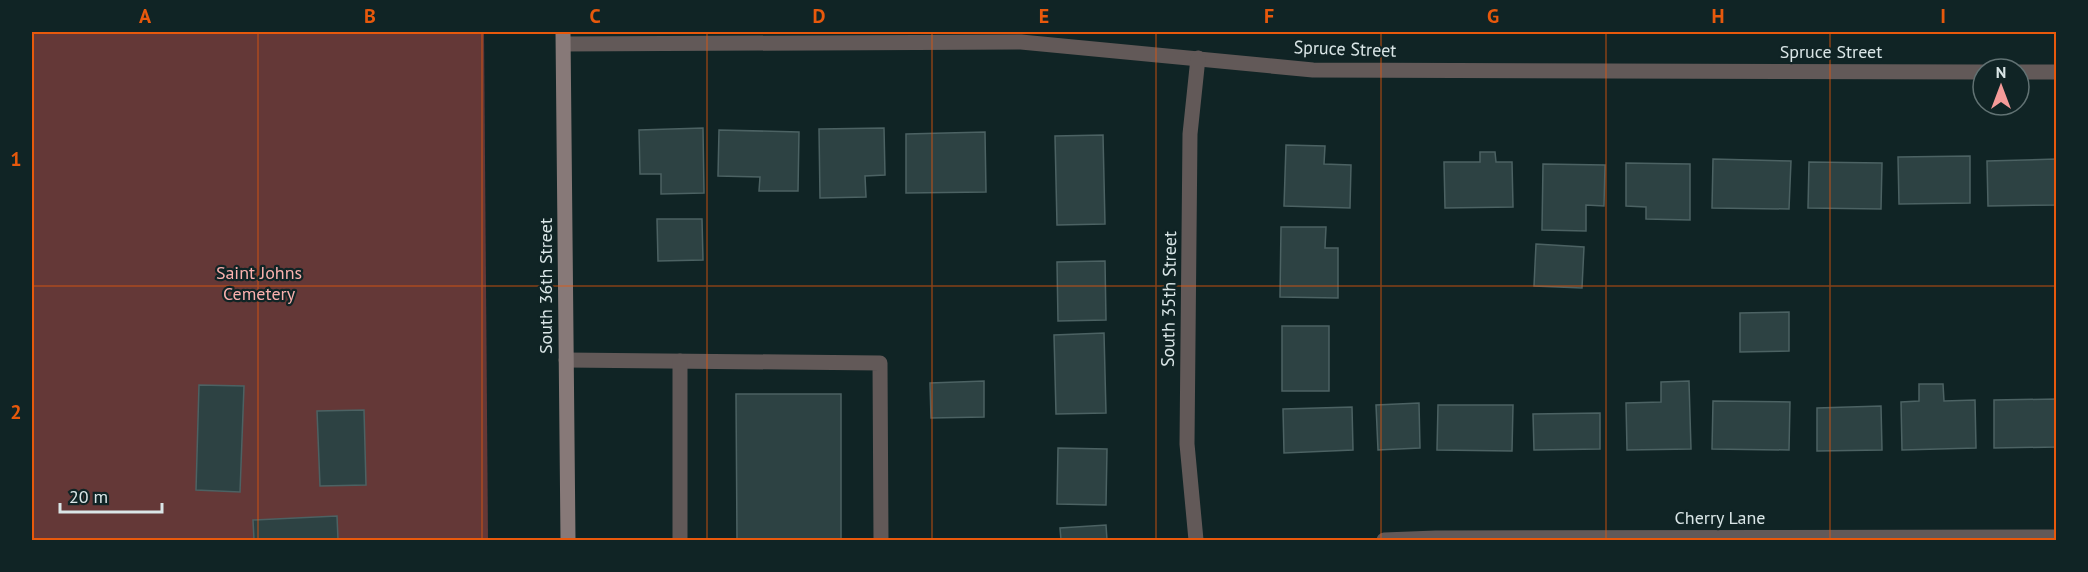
<svg xmlns="http://www.w3.org/2000/svg" width="2088" height="572" font-family="'PT Sans',sans-serif">
<style>
.green{fill:#643837}
.building{fill:#2d4243;stroke:#4c6263;stroke-width:1.5}
.lines{fill:none;stroke-linecap:round;stroke-linejoin:round}
.service{stroke:#625958;stroke-width:15}
.minor{stroke:#625958;stroke-width:15}
.secondary{stroke:#877978;stroke-width:15}
.grid{fill:none;stroke:#e8590c;stroke-width:1.5;stroke-opacity:0.55}
.labels{text-anchor:middle;stroke-width:4.5;stroke-linejoin:round;paint-order:stroke}
.street-label{font-size:18px;fill:#dae6e7;stroke:#102425}
.park-label{font-size:18px;fill:#fab1ae;stroke:#102425}
.neatline{fill:none;stroke:#e8590c;stroke-width:2}
.grid-label{font-size:20px;text-anchor:middle;font-weight:bold;fill:#e8590c}
</style>
<rect width="100%" height="100%" fill="#102425"/>
<path class="green" d="M32,32h452l4,508h-456z"/>
<g class="building">
<path d="M703,128l1,65 -43,1v-20h-21l-1,-44z"/>
<path d="M884,128l1,47 -20,1 1,21 -46,1 -1,-69z"/>
<path d="M719,130l80,2 -1,59h-39l1,-14 -42,-1z"/>
<path d="M985,132l1,60 -80,1v-59z"/>
<path d="M1103,135l2,89 -48,1 -2,-89z"/>
<path d="M1286,145l39,1 -1,18 27,1 -1,43 -66,-2z"/>
<path d="M1480,152h15l1,10h16l1,45 -68,1 -1,-46h36z"/>
<path d="M1970,156v47l-71,1 -1,-47z"/>
<path d="M1713,159l78,2 -2,48 -77,-1z"/>
<path d="M2056,159v46l-68,1 -1,-45z"/>
<path d="M1809,162l73,1 -1,46 -73,-1z"/>
<path d="M1626,163l64,1v56l-44,-1v-12l-20,-1z"/>
<path d="M1543,164l62,1 -1,41 -18,-1v26l-44,-1z"/>
<path d="M657,219h45l1,41 -45,1z"/>
<path d="M1281,227h45l-1,21h13v50l-58,-1z"/>
<path d="M1536,244l48,3 -2,41 -48,-2z"/>
<path d="M1105,261l1,59 -48,1 -1,-59z"/>
<path d="M1789,312v39l-49,1v-39z"/>
<rect x="1282" y="326" width="47" height="65"/>
<path d="M1104,333l2,80 -50,1 -2,-79z"/>
<path d="M984,381v36l-53,1 -1,-35z"/>
<path d="M1689,381l2,68 -64,1 -1,-47 35,-1v-20z"/>
<path d="M1919,384h24l1,17 31,-1 1,48 -74,2 -1,-48 18,-1z"/>
<path d="M199,385l45,1 -4,106 -44,-2z"/>
<path d="M736,394h105v146h-104z"/>
<path d="M2056,399v48l-62,1v-48z"/>
<path d="M1713,401l77,1 -1,48 -77,-1z"/>
<path d="M1419,403l1,45 -42,2 -2,-45z"/>
<path d="M1438,405h75l-1,46 -75,-1z"/>
<path d="M1881,406l1,44 -65,1v-43z"/>
<path d="M1352,407l1,43 -69,3 -1,-44z"/>
<path d="M364,410l2,75 -46,1 -3,-75z"/>
<path d="M1600,413v36l-66,1 -1,-36z"/>
<path d="M1058,448l49,1 -1,56 -49,-1z"/>
<path d="M337,516l1,24h-84l-1,-20z"/>
<path d="M1106,525l1,15h-46l-1,-12z"/>
</g>
<g class="lines">
<g class="service">
<path d="M566,360l314,3 1,177"/>
<path d="M680,361v179"/>
</g>
<g class="minor">
<path d="M564,44l457,-2 292,28 670,2"/>
<path d="M2019,72h37"/>
<path d="M1196,540l-9,-96 3,-310 8,-76"/>
<path d="M1384,540l52,-2 620,-1"/>
</g>
<path class="secondary" d="M563,32l5,508"/>
</g>
<path class="grid" d="M258,32v508M482,32v508M707,32v508M932,32v508M1156,32v508M1381,32v508M1606,32v508M1830,32v508M32,286h2024"/>
<g class="labels">
<g class="street-label">
<text transform="translate(1345 49) rotate(2)" y="6">Spruce Street</text>
<text x="1831" y="58">Spruce Street</text>
<text transform="translate(546 286) rotate(-90)" y="6">South 36th Street</text>
<text transform="translate(1169 299) rotate(-89)" y="6">South 35th Street</text>
<text x="1720" y="524">Cherry Lane</text>
</g>
<g class="park-label">
<text x="259" y="279">Saint Johns<tspan x="259" dy="21">Cemetery</tspan></text>
</g>
</g>
<rect width="2088" height="572" fill="none" stroke="#102425" stroke-width="66"/>
<g transform="translate(2001 87)"><circle r="28" fill="#102425" stroke="#617273" stroke-width="1.5"/>
<path d="M0-4.5L10 22L0 15L-10 22Z" fill="#f59b99"/>
<text y="-9" font-size="16" font-weight="bold" text-anchor="middle" fill="#dae6e7">N</text>
</g>
<path d="M60 503v9h102v-9" fill="none" stroke="#dae6e7" stroke-width="3"/>
<text x="69" y="503" font-size="18" fill="#dae6e7" stroke="#102425" stroke-width="4.5" paint-order="stroke">20 m</text>
<rect x="33" y="33" width="2022" height="506" class="neatline"/>
<g class="grid-label">
<text x="145" y="23">A</text>
<text x="370" y="23">B</text>
<text x="595" y="23">C</text>
<text x="819" y="23">D</text>
<text x="1044" y="23">E</text>
<text x="1269" y="23">F</text>
<text x="1493" y="23">G</text>
<text x="1718" y="23">H</text>
<text x="1943" y="23">I</text>
<text x="16" y="166">1</text>
<text x="16" y="419">2</text>
</g>
</svg>
